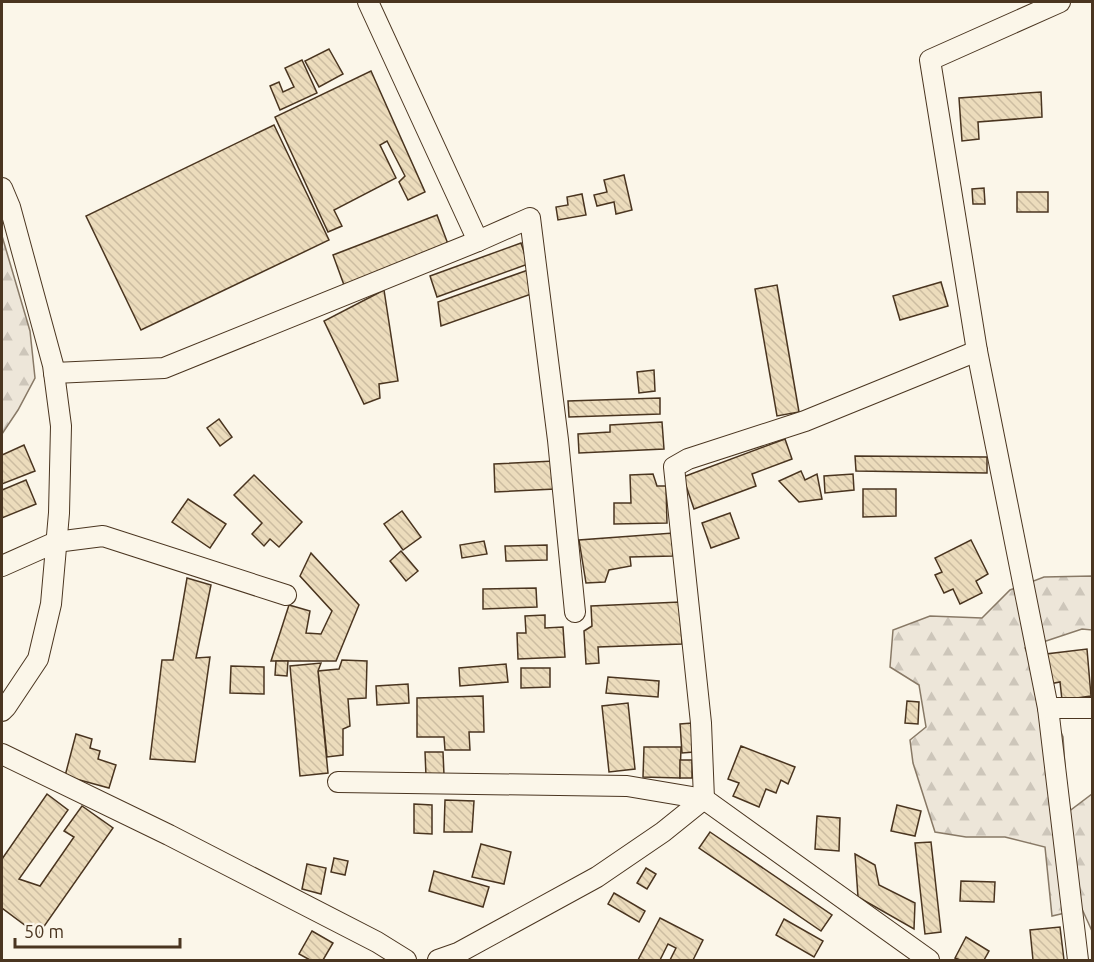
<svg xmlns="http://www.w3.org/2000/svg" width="1094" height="962" font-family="Ubuntu,sans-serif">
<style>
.forest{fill:url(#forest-firs);stroke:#887966;stroke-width:1.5}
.building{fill:url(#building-back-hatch);stroke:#4a3520;stroke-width:1.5}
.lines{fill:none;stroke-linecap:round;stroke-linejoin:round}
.street-casing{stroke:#4a3520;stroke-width:22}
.street{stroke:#fbf6e9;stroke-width:20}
</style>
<defs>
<pattern id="forest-firs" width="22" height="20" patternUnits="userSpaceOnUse" patternTransform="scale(1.5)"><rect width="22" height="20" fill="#ede6d9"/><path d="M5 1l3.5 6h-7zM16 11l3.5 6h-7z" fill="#cdc6ba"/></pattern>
<pattern id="building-back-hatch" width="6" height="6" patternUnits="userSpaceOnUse" patternTransform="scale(1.5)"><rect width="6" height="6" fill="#ecdcbc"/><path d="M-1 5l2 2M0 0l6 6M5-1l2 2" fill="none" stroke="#ccbda1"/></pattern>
</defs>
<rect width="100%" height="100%" fill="#fbf6e9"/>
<g class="forest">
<path d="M2,236l28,95 5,47 -17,32 -16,24z"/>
<path d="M1092,576v54l-10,-1 -57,19 38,89 5,75 24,-18v137l-10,-22 -30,7 -7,-69 -40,-10h-39l-31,-5 -22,-69 -3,-23 16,-13 -7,-42 -29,-18 3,-37 37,-14 52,2 28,-28 34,-13z"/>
</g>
<g class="building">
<path d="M329,49l14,25 -24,13 -14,-26z"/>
<path d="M302,60l15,33 -37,17 -10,-24 9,-4 4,10 11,-5 -9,-19z"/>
<path d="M371,71l54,121 -17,8 -9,-18 6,-6 -18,-35 -7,4 16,33 -62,32 8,16 -14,6 -53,-115z"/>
<path d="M1041,92l1,25 -64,5 1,17 -17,2 -3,-43z"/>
<path d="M274,125l55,115 -188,90 -55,-114z"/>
<path d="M624,175l8,35 -16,4 -2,-12 -17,4 -3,-11 13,-3 -3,-12z"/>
<path d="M984,188l1,16h-12l-1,-15z"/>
<rect x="1017" y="192" width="31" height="20"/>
<path d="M582,194l4,21 -28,5 -2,-13 12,-2 -1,-8z"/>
<path d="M437,215l11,29 -104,41 -11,-30z"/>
<path d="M521,243l7,21 -91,33 -7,-21z"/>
<path d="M528,270l6,23 -93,33 -3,-24z"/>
<path d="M941,282l7,24 -48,14 -7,-24z"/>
<path d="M777,285l22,127 -22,4 -22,-127z"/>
<path d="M384,290l14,91 -19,3 1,14 -16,6 -40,-83z"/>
<path d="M654,370l1,21 -16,2 -2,-21z"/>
<path d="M660,398v16l-91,3 -1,-16z"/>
<path d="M219,419l13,18 -12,9 -13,-18z"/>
<path d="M662,422l2,27 -85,4 -1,-19 32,-2v-7z"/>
<path d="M785,439l7,20 -40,15 4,12 -62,23 -11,-32z"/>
<path d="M24,445l11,26 -33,13v-29z"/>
<path d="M855,456l132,1v16l-131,-2z"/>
<path d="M554,461l1,28 -60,3 -1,-28z"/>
<path d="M801,471l4,9 12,-6 5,25 -23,3 -20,-21z"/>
<path d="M653,474l4,12h9l1,37 -53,1v-21h17l-1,-28z"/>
<path d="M853,474l1,16 -29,3 -1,-17z"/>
<path d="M254,475l48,47 -23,25 -9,-8 -6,7 -12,-12 10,-11 -28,-28z"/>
<path d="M26,480l10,24 -34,14v-28z"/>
<path d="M863,489h33v27l-33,1z"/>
<path d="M188,499l38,25 -16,24 -38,-26z"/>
<path d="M402,511l19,26 -18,13 -19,-26z"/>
<path d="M730,513l9,25 -28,10 -9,-25z"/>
<path d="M673,533v23l-43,1 1,9 -22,4 -4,12 -19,1 -7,-43z"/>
<path d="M971,540l17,34 -12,7 6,12 -22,11 -7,-15 -9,4 -9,-18 7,-3 -7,-14z"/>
<path d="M484,541l3,13 -25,4 -2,-13z"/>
<path d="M547,545v15l-41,1 -1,-15z"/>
<path d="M401,551l17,20 -12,10 -16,-20z"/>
<path d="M311,553l48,52 -23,56h-65l18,-56 21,6 -4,22 15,1 11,-23 -32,-35z"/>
<path d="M187,578l24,7 -15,73 14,-1 -15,105 -45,-3 12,-99h11z"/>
<path d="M536,588l1,19 -54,2v-20z"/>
<path d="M680,602l2,42 -84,3 1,16 -13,1 -2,-33 8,-5 -1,-20z"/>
<path d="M545,615v13l18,-1 2,30 -47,2 -1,-26h9l-1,-17z"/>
<path d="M1087,649l4,47 -29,4 -2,-18 -11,2 -3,-30z"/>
<path d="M342,660l25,1 -1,37 -18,1 2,27 -7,3v26l-16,2 -9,-86 21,-2z"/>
<path d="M276,661h12l-1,15 -12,-1z"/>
<path d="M321,663l-3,8 10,102 -28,3 -10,-110z"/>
<path d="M506,664l2,18 -48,4 -1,-18z"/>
<path d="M231,666l33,1v27l-34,-1z"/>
<path d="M521,668h29v19l-29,1z"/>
<path d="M608,677l51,4 -1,16 -52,-4z"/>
<path d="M408,684l1,19 -32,2 -1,-19z"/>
<path d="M483,696l1,36h-15l1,18h-25l-1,-13h-27v-39z"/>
<path d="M907,701l12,1 -1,22 -13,-1z"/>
<path d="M628,703l7,66 -26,3 -7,-66z"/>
<path d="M692,723l2,29 -12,1 -2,-29z"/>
<path d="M76,734l16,5 -2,9 10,3 -2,8 18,6 -7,23 -44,-12z"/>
<path d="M741,746l54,21 -7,17 -7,-4 -5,13 -10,-4 -7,18 -26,-11 6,-13 -11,-4z"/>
<path d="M644,747h37l-1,31 -37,-1z"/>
<path d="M425,752h18l1,23 -18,1z"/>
<rect x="680" y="760" width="12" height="18"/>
<path d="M47,794l21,16 -49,69 21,7 34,-49 -10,-6 18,-25 31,22 -75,107 -36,-27v-49z"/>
<path d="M445,800l29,1 -2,31h-28z"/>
<path d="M414,804l18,1v29l-18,-1z"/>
<path d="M897,805l24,6 -6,25 -24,-5z"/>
<path d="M817,816l23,2 -1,33 -24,-2z"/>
<path d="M710,832l122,83 -11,16 -122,-83z"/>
<path d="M931,842l10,90 -16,2 -10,-91z"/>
<path d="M481,844l30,8 -7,32 -32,-7z"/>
<path d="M855,854l20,11 4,20 36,18 -1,26 -56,-32z"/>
<path d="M334,858l14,3 -3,14 -14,-3z"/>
<path d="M307,864l19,4 -5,26 -19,-5z"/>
<path d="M646,868l10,6 -9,15 -10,-6z"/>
<path d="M434,871l55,16 -6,20 -54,-16z"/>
<path d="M961,881l34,1 -1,20 -34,-1z"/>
<path d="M614,893l31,18 -6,11 -31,-18z"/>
<path d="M660,918l43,22 -10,20h-23l6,-12 -8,-4 -8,16h-22z"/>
<path d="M784,919l39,22 -9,16 -38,-22z"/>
<path d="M1060,927l4,33h-31l-3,-30z"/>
<path d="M312,931l21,12 -10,17h-13l-11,-6z"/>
<path d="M966,937l23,14 -5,9h-24l-5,-2z"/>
</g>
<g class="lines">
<defs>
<g id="street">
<path d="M368,2l110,239 52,-23 28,222 17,172"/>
<path d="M1060,2l-130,58 47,291 71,357 30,252"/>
<path d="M2,188l8,19 43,158 8,61 -2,87 -8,91 -13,55 -32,48 -4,4"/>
<path d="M54,373l110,-5 314,-127"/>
<path d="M2,566l54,-24 47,-6 183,59"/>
<path d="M1048,708h44"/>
<path d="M2,754l167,81 208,107 29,18"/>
<path d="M338,782l289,4 77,13 225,161"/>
<path d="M704,799l-3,-76 -27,-256 14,-8 117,-38 172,-70"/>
<path d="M438,960l20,-7 139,-76 66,-45 41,-33"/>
</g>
</defs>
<use href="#street" class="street-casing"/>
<use href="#street" class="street"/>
</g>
<rect width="1094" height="962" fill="none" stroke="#4a3520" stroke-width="6"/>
<path d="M15 938v9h165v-9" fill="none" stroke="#4a3520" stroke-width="3"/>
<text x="24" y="938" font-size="18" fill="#4a3520" stroke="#fbf6e9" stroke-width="4.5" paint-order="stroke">50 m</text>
</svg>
